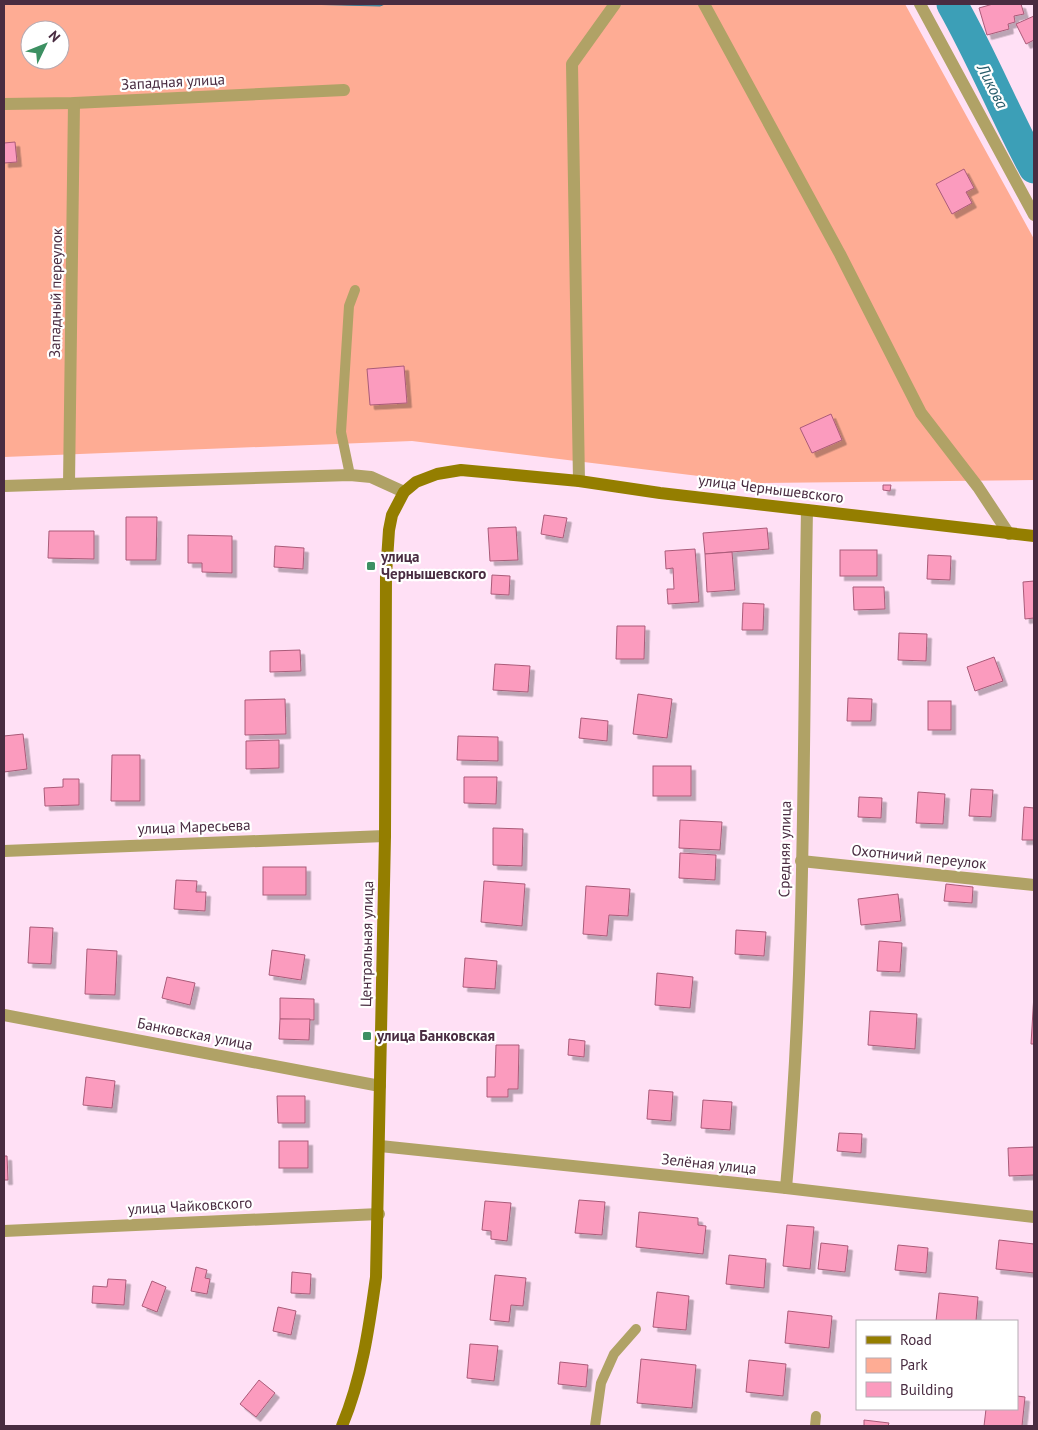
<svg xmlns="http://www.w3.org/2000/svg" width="1038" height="1430" font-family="'PT Sans',sans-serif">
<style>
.green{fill:#feac94;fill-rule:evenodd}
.water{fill:#3c9fb7;stroke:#407c94}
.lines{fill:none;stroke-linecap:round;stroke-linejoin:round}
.river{stroke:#3c9fb7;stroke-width:31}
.building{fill:#fb9bbe;stroke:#aa5b79;filter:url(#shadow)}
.lane{stroke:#b0a266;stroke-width:10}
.street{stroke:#b0a266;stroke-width:12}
.secondary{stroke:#947e00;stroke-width:12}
.poi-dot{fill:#3c9062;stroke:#fff;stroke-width:2}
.labels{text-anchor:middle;stroke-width:4.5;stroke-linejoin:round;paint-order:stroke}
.street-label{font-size:15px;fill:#492c41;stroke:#fff}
.poi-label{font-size:15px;font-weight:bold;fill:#492c41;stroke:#fff;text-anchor:start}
.water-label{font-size:16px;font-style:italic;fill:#275d6b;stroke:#fff}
</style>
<defs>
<filter id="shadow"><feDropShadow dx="4.5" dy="4.5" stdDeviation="0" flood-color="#0004"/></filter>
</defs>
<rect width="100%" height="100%" fill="#ffe0f5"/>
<path class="green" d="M4,4h901l129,235v241l-278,3 -344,-42 -408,16zM30,30h30v30h-30z"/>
<path class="water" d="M302,4h83l-5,2z"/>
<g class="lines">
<path class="river" d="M952,4c30,53 53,110 82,164"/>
</g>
<g class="building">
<path d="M993,4h28l3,10 -10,2 1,6 -7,2 1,5 -22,6 -8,-27z"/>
<path d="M1034,16v24l-8,4 -10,-20z"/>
<path d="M15,142l2,20 -13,1v-20z"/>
<path d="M964,169l10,19 -8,4 6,11 -20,11 -16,-30z"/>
<path d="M404,366l3,37 -37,2 -3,-36z"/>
<path d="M831,414l11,26 -30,13 -12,-25z"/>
<path d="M883,485h8l-1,6 -7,-1z"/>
<path d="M544,515l23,3 -4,20 -22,-4z"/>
<path d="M126,517h31l-1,43h-30z"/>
<path d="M516,527l2,33 -28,1 -2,-33z"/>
<path d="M767,528l2,21 -64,5 -2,-21z"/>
<path d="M49,531h45v28l-46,-1z"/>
<path d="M188,535l44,1v37l-30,-1v-9h-14z"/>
<path d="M275,546l29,2 -1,21 -29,-2z"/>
<path d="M695,549l4,53 -31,2 -1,-15h7l-1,-21 -7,1 -1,-18z"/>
<rect x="840" y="550" width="37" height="26"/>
<path d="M732,552l3,38 -28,2 -2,-38z"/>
<path d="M928,555l23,1 -1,24 -23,-1z"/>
<path d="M492,575l18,1 -1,19 -18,-1z"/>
<path d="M1034,581v37l-9,1 -2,-37z"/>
<path d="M853,587h31l1,22 -31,1z"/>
<path d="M743,603l21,1 -1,26h-21z"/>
<path d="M617,626h28l-1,33h-28z"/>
<path d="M899,633l28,1 -1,27 -28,-1z"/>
<path d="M300,650l1,21 -31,1v-21z"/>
<path d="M994,657l9,24 -28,10 -8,-24z"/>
<path d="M495,664l35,2 -2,26 -35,-2z"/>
<path d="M638,694l34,5 -5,39 -34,-4z"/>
<path d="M848,698l24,1 -1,22h-24z"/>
<path d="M285,699l1,35 -41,1v-35z"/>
<rect x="928" y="701" width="23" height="29"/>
<path d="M581,718l27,3 -1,20 -28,-3z"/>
<path d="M23,734l4,35 -23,3v-36z"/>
<path d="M458,736l40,1v24l-41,-1z"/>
<path d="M279,740v28l-33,1v-28z"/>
<path d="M112,755h28v46h-29z"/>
<rect x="653" y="766" width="38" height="30"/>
<path d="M464,777h33l-1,27 -32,-1z"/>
<path d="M63,779h16v26l-34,1 -1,-18 19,-1z"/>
<path d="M971,789l22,1 -2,27 -22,-1z"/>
<path d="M918,792l27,2 -2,30 -27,-1z"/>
<path d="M859,797l23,1 -1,20 -23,-1z"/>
<path d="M1024,807l10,1v32h-12z"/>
<path d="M680,820l42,2 -2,28 -41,-2z"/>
<path d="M493,828l30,1 -1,37 -29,-1z"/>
<path d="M680,853l36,2 -1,25 -36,-2z"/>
<rect x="263" y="867" width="43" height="28"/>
<path d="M176,880l21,1 -1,11h10l-1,19 -31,-2z"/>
<path d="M484,881l41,3 -3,42 -41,-4z"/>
<path d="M946,884l27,3 -1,16 -28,-2z"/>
<path d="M586,886l44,3 -2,27 -19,-1 -2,21 -24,-2z"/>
<path d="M898,894l3,27 -40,4 -3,-26z"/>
<path d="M30,927l23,1 -2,36 -23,-1z"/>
<path d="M736,930l30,2 -2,24 -29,-2z"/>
<path d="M879,941l23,2 -2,29 -23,-1z"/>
<path d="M87,949l30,2 -2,44 -30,-1z"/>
<path d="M272,950l33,5 -4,25 -32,-5z"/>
<path d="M465,958l32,3 -2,28 -32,-2z"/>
<path d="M657,973l36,4 -3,31 -35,-3z"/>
<path d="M167,977l28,6 -5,22 -28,-7z"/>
<path d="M1034,994v50h-3z"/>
<path d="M280,998l34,1v21l-34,-1z"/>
<path d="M870,1011l47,3 -2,35 -47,-4z"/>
<path d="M280,1019h30l-1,21 -30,-1z"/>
<path d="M569,1039l16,2 -1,16 -16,-2z"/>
<path d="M496,1045h23l-1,44h-10v8h-21v-20h8z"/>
<path d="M86,1077l29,4 -3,27 -29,-3z"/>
<path d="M649,1090l24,2 -2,29 -24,-2z"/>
<path d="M277,1096h28v27h-27z"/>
<path d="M703,1100l29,2 -2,28 -29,-2z"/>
<path d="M839,1133l23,1 -1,19 -24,-2z"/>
<rect x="279" y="1141" width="29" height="27"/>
<path d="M1034,1147v28l-25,1 -1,-28z"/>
<path d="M4,1156h3l1,24h-4z"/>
<path d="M579,1200l26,2 -3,33 -27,-2z"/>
<path d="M485,1201l26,2 -4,38 -16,-2v-8l-9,-1z"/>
<path d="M639,1212l59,6v7l8,1 -3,28 -67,-7z"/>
<path d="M787,1225l27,2 -4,42 -27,-3z"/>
<path d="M999,1240l35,4v29l-38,-4z"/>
<path d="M821,1243l27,3 -3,26 -27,-3z"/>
<path d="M898,1245l30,3 -2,25 -31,-3z"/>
<path d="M729,1255l37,4 -2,29 -38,-4z"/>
<path d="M196,1267l11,3 -2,8 5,1 -3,15 -16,-3z"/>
<path d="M292,1272l19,2 -1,20 -19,-1z"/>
<path d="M495,1275l31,3 -3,28 -12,-1 -2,17 -19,-2z"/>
<path d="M108,1279l18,1 -2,25 -32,-2 1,-17 14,1z"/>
<path d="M152,1281l14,6 -9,25 -15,-6z"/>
<path d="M657,1292l32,4 -3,34 -33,-3z"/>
<path d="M939,1293l39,4 -2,24h-40z"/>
<path d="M278,1307l18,4 -5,24 -18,-4z"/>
<path d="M788,1311l44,5 -3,32 -44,-5z"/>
<path d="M470,1344l28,2 -4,35 -27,-3z"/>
<path d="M641,1359l55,6 -4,43 -55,-5z"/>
<path d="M749,1360l37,4 -3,32 -37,-4z"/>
<path d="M560,1362l28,3 -2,22 -28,-3z"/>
<path d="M259,1380l16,13 -19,24 -16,-13z"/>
<path d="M1017,1396l8,1 -3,29h-38l2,-17h31z"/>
<path d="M864,1420l25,3 -1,3h-24z"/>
</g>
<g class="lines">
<g class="lane">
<path d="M350,475l-9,-43 8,-126 6,-16"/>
<path d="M595,1426l6,-43 13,-29 22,-25"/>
<path d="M815,1426l1,-10"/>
</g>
<g class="street">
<path d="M704,4l136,250 81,159 57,74 31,47"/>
<path d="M920,4l114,211"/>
<path d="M4,104l70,-1 270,-13"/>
<path d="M579,481l-7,-417 43,-60"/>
<path d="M69,484l5,-381"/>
<path d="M4,486l346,-11 21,2 33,15"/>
<path d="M4,851l381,-15"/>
<path d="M801,861l233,24"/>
<path d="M4,1015l376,71"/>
<path d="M380,1146l406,42 248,29"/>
<path d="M786,1188c20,-224 17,-453 21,-678"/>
<path d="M4,1231l375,-17"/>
</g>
<path class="secondary" d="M342,1426c20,-48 27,-98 34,-149l9,-441 1,-261 3,-45 3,-15 12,-23 12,-10 21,-8 24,-4 118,11 81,12 374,43"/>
</g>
<g class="poi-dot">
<rect x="366" y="561" width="10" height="10" rx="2.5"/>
<rect x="362" y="1031" width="10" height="10" rx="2.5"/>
</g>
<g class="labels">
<g class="street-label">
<text transform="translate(173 82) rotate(-3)" y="5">Западная улица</text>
<text transform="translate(56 293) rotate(-89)" y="5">Западный переулок</text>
<text transform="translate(771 489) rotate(7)" y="5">улица Чернышевского</text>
<text transform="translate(194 827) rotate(-2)" y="5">улица Маресьева</text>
<text transform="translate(785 849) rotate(-89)" y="5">Средняя улица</text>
<text transform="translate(919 857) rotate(6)" y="5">Охотничий переулок</text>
<text transform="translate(367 944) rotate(-89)" y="5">Центральная улица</text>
<text transform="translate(195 1034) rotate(11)" y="5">Банковская улица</text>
<text transform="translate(709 1164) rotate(6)" y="5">Зелёная улица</text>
<text transform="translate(190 1206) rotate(-3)" y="5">улица Чайковского</text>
</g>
<g class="poi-label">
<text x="381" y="562">улица<tspan x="381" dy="17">Чернышевского</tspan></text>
<text x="377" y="1041">улица Банковская</text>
</g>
<g class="water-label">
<text transform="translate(993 86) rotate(63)" y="6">Ликова</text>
</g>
</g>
<rect width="1038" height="1430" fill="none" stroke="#492c41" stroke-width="10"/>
<rect x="856" y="1320" width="162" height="90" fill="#ffffff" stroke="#b6abb3"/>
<rect x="866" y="1336" width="25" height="8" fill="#947e00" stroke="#b6abb3"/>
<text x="900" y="1345" font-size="15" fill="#492c41">Road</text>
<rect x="866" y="1358" width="25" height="15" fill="#feac94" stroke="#b6abb3"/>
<text x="900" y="1370" font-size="15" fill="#492c41">Park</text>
<rect x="866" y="1382" width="25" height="15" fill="#fb9bbe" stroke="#b6abb3"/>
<text x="900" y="1395" font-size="15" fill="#492c41">Building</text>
<g transform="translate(45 45) rotate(47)"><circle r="24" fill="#ffffff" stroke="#b6abb3"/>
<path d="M0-4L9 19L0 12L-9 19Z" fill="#3c9062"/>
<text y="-8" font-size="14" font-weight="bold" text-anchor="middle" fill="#492c41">N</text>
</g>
</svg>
